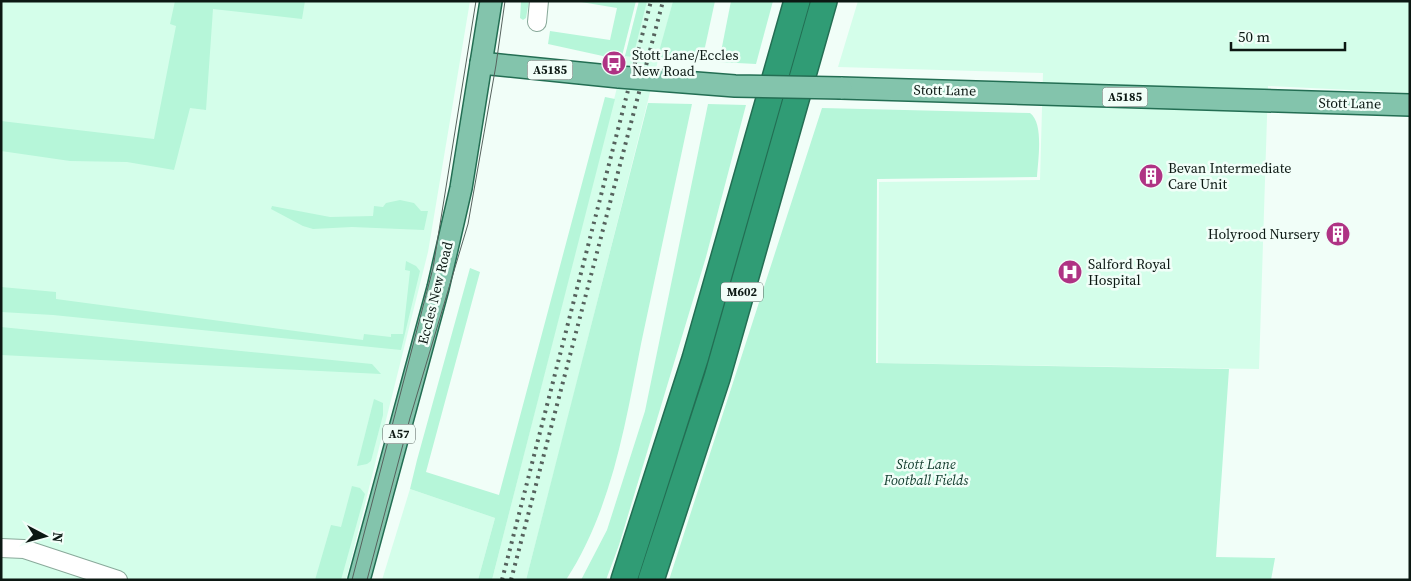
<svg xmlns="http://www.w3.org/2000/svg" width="1411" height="581" font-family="'Source Serif 4',serif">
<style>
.built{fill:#d4feea}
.green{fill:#b6f6d9}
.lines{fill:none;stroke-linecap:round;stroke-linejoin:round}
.minor-casing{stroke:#89a99a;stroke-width:20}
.major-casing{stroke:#236e53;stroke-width:24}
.highway-casing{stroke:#236e53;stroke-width:28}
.minor{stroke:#fff;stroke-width:18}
.major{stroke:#83c4ac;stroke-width:21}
.highway{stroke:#309c75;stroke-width:25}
.tram{stroke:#56625d;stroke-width:1}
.rail{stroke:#56625d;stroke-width:4;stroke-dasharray:2.5 5;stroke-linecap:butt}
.major-bridge-casing{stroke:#236e53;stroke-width:24;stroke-linecap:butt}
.major-bridge{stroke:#83c4ac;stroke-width:21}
.labels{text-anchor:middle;stroke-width:5;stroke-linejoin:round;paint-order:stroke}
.shield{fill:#f1fef8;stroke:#515d58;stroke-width:1}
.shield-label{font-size:12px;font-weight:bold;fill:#0c1813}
.poi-label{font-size:14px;fill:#0c1813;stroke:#f1fef8;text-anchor:start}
.street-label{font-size:14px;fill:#0c1813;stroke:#f1fef8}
.park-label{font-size:14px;font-style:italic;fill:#0e392a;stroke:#f1fef8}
</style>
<rect width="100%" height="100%" fill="#f1fef8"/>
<g class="built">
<path d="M1,1h469l-42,251 -82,328h-345z"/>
<path d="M639,1h34l-105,417 -42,162h-34z"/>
<path d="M858,1h552v92l-142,-7 -9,283 -381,-6 1,-181 161,-2 3,-107 -205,-6z"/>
<path d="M410,489l85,29 -17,62h-96z"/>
</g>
<g class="green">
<path d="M175,1h130l-3,18 -89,-10 -7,101 -16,-2 -16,62 -47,-8 -57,-1 -69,-10v-30l153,18 22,-113 -6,-2z"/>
<path d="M521,1h8l-3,17 -3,2 -3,-2z"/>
<path d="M575,1h61l-15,59 -73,-16 2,-13 60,9 7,-32z"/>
<path d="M639,1h8l-14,56 -8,-1z"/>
<path d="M673,1h42l-13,60 -45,-2z"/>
<path d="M731,1h42l-17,63 -37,-2z"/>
<path d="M605,97l10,2 -123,481h-14l17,-62 -85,-29 7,-29 53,-192 10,4 -54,200 73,23z"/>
<path d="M648,103l44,1c-17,80 -34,160 -51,240 -16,81 -29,165 -75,236h-40z"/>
<path d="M708,104l38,1 -40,152 -87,288 -13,35h-25l26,-50 38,-119z"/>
<path d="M822,108l208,5c14,10 8,47 7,64l-160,2 -1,184 353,6 -13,188 59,1 -4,22h-602z"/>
<path d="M400,200l14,3 7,8h7l-4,19 -72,-3 -39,2 -10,-3 -32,-17 1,-3 58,11 43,-1 1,-10 9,1 3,-4z"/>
<path d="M406,261l10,5 4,5 -19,79 -348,-35 -52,-3v-25l55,5v7l307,41 1,-6 27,3v-3h12l7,-63 -5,-1z"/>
<path d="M1,327l371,37 9,10 -380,-19z"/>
<path d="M374,399l9,4v12l-12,46 -4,3 -10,2z"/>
<path d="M352,486l8,2 5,6 -24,86h-26l16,-55 10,2z"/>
</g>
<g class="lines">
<defs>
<g id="minor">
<path d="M537,22l2,-21"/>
<path d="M1,548l23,1 94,31"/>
</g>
<g id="major">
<path d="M481,63l138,14"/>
<path d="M841,88c190,4 379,13 569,17"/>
<path d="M359,580l79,-292 23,-100 30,-187"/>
</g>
<g id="highway">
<path d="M624,580l71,-221 102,-358"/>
<path d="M651,580l66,-202 107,-377"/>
</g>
</defs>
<use href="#minor" class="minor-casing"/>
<use href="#major" class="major-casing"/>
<use href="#highway" class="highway-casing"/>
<use href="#minor" class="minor"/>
<use href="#major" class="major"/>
<use href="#highway" class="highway"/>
<g class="tram">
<path d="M352,580l81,-312 43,-267"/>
<path d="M367,580l43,-162 58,-194 28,-159 9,-64"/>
</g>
<g class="rail">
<path d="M502,580l149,-579"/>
<path d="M511,580l152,-579"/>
</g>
<defs>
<path id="major-bridge" d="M619,77l116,9 106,2"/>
</defs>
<use href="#major-bridge" class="major-bridge-casing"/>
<use href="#major-bridge" class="major-bridge"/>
</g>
<defs>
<symbol id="bus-disc" viewBox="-11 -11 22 22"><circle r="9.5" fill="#af3384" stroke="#f1fef8"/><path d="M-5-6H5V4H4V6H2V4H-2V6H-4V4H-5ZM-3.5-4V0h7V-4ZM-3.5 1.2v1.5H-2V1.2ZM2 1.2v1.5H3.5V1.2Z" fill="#fff"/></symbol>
<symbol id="building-disc" viewBox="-11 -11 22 22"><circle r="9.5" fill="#af3384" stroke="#f1fef8"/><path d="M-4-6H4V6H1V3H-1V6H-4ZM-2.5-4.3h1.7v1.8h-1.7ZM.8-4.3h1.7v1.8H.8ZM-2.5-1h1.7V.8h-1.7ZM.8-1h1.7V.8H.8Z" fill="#fff"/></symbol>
<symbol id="hospital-disc" viewBox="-11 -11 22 22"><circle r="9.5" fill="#af3384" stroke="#f1fef8"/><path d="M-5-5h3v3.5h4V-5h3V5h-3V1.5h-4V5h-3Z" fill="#fff"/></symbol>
</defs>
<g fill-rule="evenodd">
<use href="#bus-disc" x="600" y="49" width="28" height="28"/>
<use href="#building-disc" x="1137" y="162" width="28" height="28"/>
<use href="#building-disc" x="1324" y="220" width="28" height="28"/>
<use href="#hospital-disc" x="1056" y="258" width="28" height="28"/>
</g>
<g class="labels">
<g class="shield">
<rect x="527.5" y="60.5" width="45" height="19" rx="4"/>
<rect x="1102.5" y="87.5" width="45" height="19" rx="4"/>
<rect x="721" y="282.5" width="42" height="19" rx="4"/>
<rect x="383" y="424.5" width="32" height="19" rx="4"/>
</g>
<g class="shield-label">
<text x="550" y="74">A5185</text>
<text x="1125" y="101">A5185</text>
<text x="742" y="296">M602</text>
<text x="399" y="438">A57</text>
</g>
<g class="poi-label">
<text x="632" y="60">Stott Lane/Eccles<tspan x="632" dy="16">New Road</tspan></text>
<text x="1168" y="173">Bevan Intermediate<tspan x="1168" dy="16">Care Unit</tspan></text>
<text x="1320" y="239" text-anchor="end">Holyrood Nursery</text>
<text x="1088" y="269">Salford Royal<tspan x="1088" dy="16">Hospital</tspan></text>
</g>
<g class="street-label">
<text transform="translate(945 90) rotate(1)" y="5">Stott Lane</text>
<text transform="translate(1350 103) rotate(1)" y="5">Stott Lane</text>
<text transform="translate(435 293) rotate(-76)" y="5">Eccles New Road</text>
</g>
<g class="park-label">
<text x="926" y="469">Stott Lane<tspan x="926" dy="16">Football Fields</tspan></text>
</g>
</g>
<rect width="1411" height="581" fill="none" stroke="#0c1813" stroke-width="5"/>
<g transform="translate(45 536) rotate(96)" stroke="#f1fef8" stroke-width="4" paint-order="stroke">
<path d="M0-4L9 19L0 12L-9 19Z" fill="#0c1813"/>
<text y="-8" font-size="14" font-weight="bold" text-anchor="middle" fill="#0c1813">N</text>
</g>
<path d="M1231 42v8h114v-8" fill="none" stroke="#0c1813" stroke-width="2.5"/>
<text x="1238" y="42" font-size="15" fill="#0c1813" stroke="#f1fef8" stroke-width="4" paint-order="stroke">50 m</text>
</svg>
